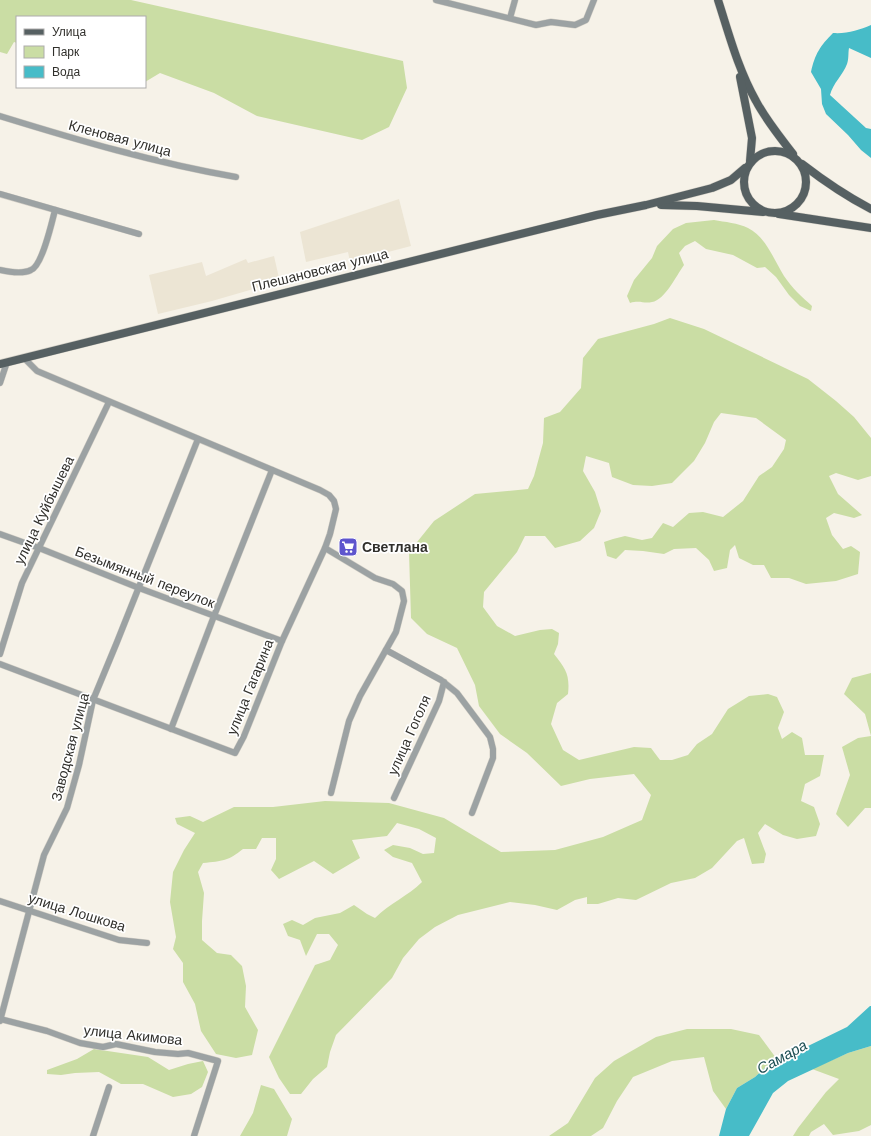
<svg xmlns="http://www.w3.org/2000/svg" width="871" height="1136" font-family="'Work Sans',sans-serif">
<style>
.built{fill:#ece5d4}
.green{fill:#cadda4}
.water{fill:#47bcc8}
.lines{fill:none;stroke-linecap:round;stroke-linejoin:round}
.minor-casing{stroke:#d3cfc6;stroke-width:7}
.major-casing{stroke:#d3cfc6;stroke-width:9}
.minor{stroke:#9ca2a3;stroke-width:6}
.major{stroke:#566062;stroke-width:8}
.labels{text-anchor:middle;stroke-width:3.5;stroke-linejoin:round;paint-order:stroke}
.street-label{font-size:14px;fill:#31302c;stroke:#fff}
.poi-label{font-size:14px;font-weight:bold;fill:#31302c;stroke:#fff;text-anchor:start}
.water-label{font-size:15px;font-style:italic;fill:#1c4e53;stroke:#fff}
</style>
<rect width="100%" height="100%" fill="#f6f2e8"/>
<g class="built">
<path d="M399,199l12,47 -61,16 -2,-10 -42,10 -6,-30z"/>
<path d="M274,256l5,22 -9,2 -3,5 -55,16 -54,13 -9,-39 53,-13 4,14 40,-17 2,4z"/>
</g>
<g class="green">
<path d="M0,0h131l272,61 4,27 -18,39 -27,13 -105,-24 -43,-23 -54,-20 -15,9v-65h-128v26l-3,-1 -7,12 -7,-2z"/>
<path d="M714,220c11,2 24,3 34,8 18,9 26,32 36,48 8,12 18,21 28,30l-1,5 -11,-5 -11,-11 -13,-18 -11,-10 -8,1 -24,-13 -27,-6 -11,-8 -10,5 -6,7 5,12c-8,11 -19,35 -32,37 -8,2 -12,-2 -22,1l-3,-7 7,-16 18,-22 5,-12 16,-17 13,-6z"/>
<path d="M670,318l34,11 104,50 28,22 18,16 17,21v38l-13,4 -22,-7 -7,3 9,18 24,21 -8,3 -20,-5 -8,5 6,17 11,14 8,-3 9,6 -2,22 -22,7 -30,3 -17,-6h-18l-7,-13h-11l-14,-7 -4,-13 -5,5 -3,18 -13,3 -5,-11 -13,-12 -22,1 -10,5 -21,-3 -18,-1 -9,9 -9,-3 -3,-14 9,-3 12,-3 17,4 10,-2 11,-15 10,4 16,-14 14,-1 20,5 20,-16 16,-25 13,-9 12,-18 2,-9 -30,-22 -35,-5 -7,9 -9,21 -11,18 -22,22 -20,3 -19,-1 -21,-8 -3,-14 -23,-7 -3,15 12,21 6,19 -7,17 -14,13 -25,7 -10,-12h-20l-8,16 -33,40 -1,15 14,19 18,10 25,-6 12,-1 7,4 -1,11 -4,10c12,15 16,21 14,40l-11,9 -6,21 12,26 16,10 55,-13 17,1 9,12h12l16,-5 9,-11 15,-10 16,-25 21,-13 19,-2 9,3 7,15 -6,16 4,11 10,-7 10,6 3,17h19l-4,21 -15,8 -4,17 13,6 6,17 -4,12 -19,3 -14,-4 -18,-11 -7,9 8,21 -2,9 -12,1 -8,-26 -7,3 -25,27 -17,10 -24,5 -35,17 -18,-2 -20,6h-11v-7l-12,3 -18,10 -22,-5 -25,-3 -52,13 -23,12 -16,12 -16,19 -11,20 -56,57 -6,17 -3,15 -14,12 -12,15h-11l-11,-16 -10,-21 46,-92 15,-5 8,-15 -9,-11h-12l-11,22 -6,-16 -12,-4 -5,-12 9,-4 11,5 12,-7 25,-5 14,-8 13,9 8,4c15,-15 33,-22 47,-36l-10,-19 -19,-6 -9,-7 9,-5 17,3 13,6 11,-1 2,-15 -17,-9 -22,-6 -10,13 -35,4 8,18 -27,16 -19,-13 -35,18 -8,-9 5,-11v-21h-14l-6,11h-13c-15,12 -20,12 -40,14l-5,9 6,21 -2,28v19l15,13 14,2 11,11 4,20 -1,21 13,23 -6,25 -16,3 -20,-4 -15,-23 -6,-27 -12,-22v-19l-10,-14 3,-12 -6,-35 3,-30 11,-22 11,-17 -18,-9 -2,-6 15,-2 13,6 31,-15h39l52,-6 64,2 55,15 57,34 54,-2 48,-13 39,-17 9,-25 -17,-21 -44,5 -29,7 -34,-33 -27,-19 -21,-28 -4,-21 -18,-37 -30,-14 -16,-16 -2,-66 25,-31 41,-27 53,-5 6,-13 9,-33 1,-25 16,-6 21,-24 2,-30 15,-19 56,-15z"/>
<path d="M871,673v135h-6l-17,19 -12,-13 14,-39 -8,-28 16,-9 13,-2 -6,-22 -21,-20 8,-16z"/>
<path d="M687,1029h44l28,6 17,23 -21,19 -18,11 -11,21 -13,-18 -9,-34 -32,4 -39,16 -16,24 -14,27 -12,8h-42l19,-13 27,-45 19,-17 42,-24z"/>
<path d="M871,1046v79l-12,6 -26,4 -9,-11 -13,8 -2,4h-16l5,-8 28,-36 13,-13 -27,-10 36,-16z"/>
<path d="M94,1049l54,8 21,13 19,-6 15,-3 5,11 -6,15 -11,7 -18,3 -30,-13h-22l-22,-12 -24,1 -14,2 -14,-1v-4l30,-11z"/>
<path d="M261,1085l13,4 18,30 -5,17h-47l13,-23z"/>
</g>
<g class="water">
<path d="M871,25v33l-22,-10c-1,5 0,11 -2,16 -4,11 -14,19 -17,31l36,33 5,1v29l-10,-8 -13,-15 -22,-21 -4,-10 -1,-15 -10,-17c4,-18 9,-26 22,-39 14,1 26,-3 38,-8z"/>
<path d="M870,1006h1v40l-23,7 -60,28 -15,12 -24,43h-30l7,-27 11,-21 18,-11 21,-19 32,-12 39,-19z"/>
</g>
<g class="lines">
<defs>
<g id="minor">
<path d="M436,0l100,25 15,-3 24,3 11,-5 8,-20"/>
<path d="M510,18l5,-18"/>
<path d="M0,116c78,24 155,47 236,61"/>
<path d="M0,194l139,40"/>
<path d="M0,270c9,2 23,4 31,0 11,-4 21,-48 24,-60"/>
<path d="M0,383l7,-21"/>
<path d="M0,534l39,14 100,40 143,53"/>
<path d="M325,548l50,30 18,6 9,7 2,10 -8,31 -36,64 -11,25 -18,72"/>
<path d="M386,650l55,30 16,13 33,44 3,12v9l-21,55"/>
<path d="M0,654l22,-71 87,-181"/>
<path d="M0,664l235,89 9,-17 38,-95 43,-93 5,-14 6,-25 -2,-8 -5,-6 -9,-5 -283,-119 -13,-13"/>
<path d="M171,729l43,-113 58,-146"/>
<path d="M394,798l45,-97 5,-19"/>
<path d="M0,901l119,39 28,3"/>
<path d="M0,1019l47,12 33,12 23,4 13,-3 39,8 23,2 10,-1 30,8 -24,75"/>
<path d="M0,1021l44,-166 23,-47 12,-43 14,-65 24,-58 81,-203"/>
<path d="M93,1136l16,-49"/>
</g>
<g id="major">
<path d="M718,0c11,34 20,69 38,101 10,19 24,36 37,53"/>
<path d="M740,77l12,61 -2,23"/>
<circle cx="775" cy="182" r="31"/>
<path d="M802,164c22,17 44,32 69,45"/>
<path d="M661,205l36,1 66,6"/>
<path d="M779,214l92,14"/>
<path d="M0,364l597,-149 49,-10 66,-17 19,-8 14,-12"/>
</g>
</defs>
<use href="#minor" class="minor-casing"/>
<use href="#major" class="major-casing"/>
<use href="#minor" class="minor"/>
<use href="#major" class="major"/>
</g>
<defs>
<symbol id="supermarket-square" viewBox="-11 -11 22 22"><rect x="-9" y="-9" width="18" height="18" rx="4" fill="#5e55cd" stroke="#fff"/><path d="M-6-5.5h2.5l.6 2H6L4.5 2H-2.5L-4.4-4H-6ZM-1.5 3.2a1.3 1.3 0 1 0 .1 0ZM3 3.2a1.3 1.3 0 1 0 .1 0Z" fill="#fff"/></symbol>
</defs>
<g fill-rule="evenodd">
<use href="#supermarket-square" x="337" y="536" width="22" height="22"/>
</g>
<g class="labels">
<g class="street-label">
<text transform="translate(120 138) rotate(15)" y="5">Кленовая улица</text>
<text transform="translate(320 270) rotate(-14)" y="5">Плешановская улица</text>
<text transform="translate(44 510) rotate(-64)" y="5">улица Куйбышева</text>
<text transform="translate(145 577) rotate(21)" y="5">Безымянный переулок</text>
<text transform="translate(250 687) rotate(-68)" y="5">улица Гагарина</text>
<text transform="translate(409 735) rotate(-66)" y="5">улица Гоголя</text>
<text transform="translate(70 747) rotate(-75)" y="5">Заводская улица</text>
<text transform="translate(77 912) rotate(17)" y="5">улица Лошкова</text>
<text transform="translate(133 1035) rotate(6)" y="5">улица Акимова</text>
</g>
<g class="poi-label">
<text x="362" y="552">Светлана</text>
</g>
<g class="water-label">
<text transform="translate(782 1057) rotate(-29)" y="5">Самара</text>
</g>
</g>
<rect x="16" y="16" width="130" height="72" fill="#ffffff" stroke="#adacab"/>
<rect x="24" y="29" width="20" height="6" fill="#566062" stroke="#adacab"/>
<text x="52" y="36" font-size="12" fill="#31302c">Улица</text>
<rect x="24" y="46" width="20" height="12" fill="#cadda4" stroke="#adacab"/>
<text x="52" y="56" font-size="12" fill="#31302c">Парк</text>
<rect x="24" y="66" width="20" height="12" fill="#47bcc8" stroke="#adacab"/>
<text x="52" y="76" font-size="12" fill="#31302c">Вода</text>
</svg>
